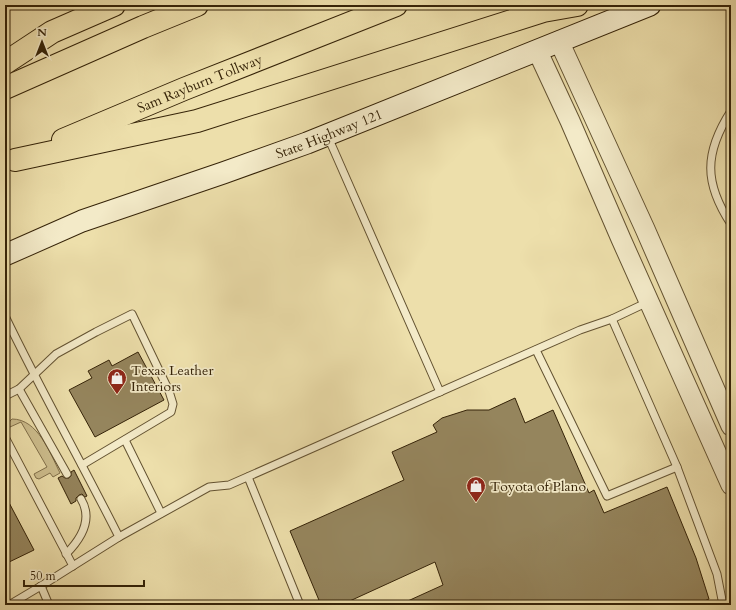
<svg xmlns="http://www.w3.org/2000/svg" width="736" height="610" font-family="Cardo,serif">
<style>
.green{fill:#cebf8f;stroke:#82714c}
.building{fill:#95855d;stroke:#352308}
.lines{fill:none;stroke-linecap:round;stroke-linejoin:round}
.service-casing{stroke:#635231;stroke-width:9}
.tertiary-casing{stroke:#635231;stroke-width:21}
.secondary-casing{stroke:#352308;stroke-width:23}
.motorway-casing{stroke:#352308;stroke-width:24}
.service{stroke:#f3eac8;stroke-width:7}
.tertiary{stroke:#f3eac8;stroke-width:19}
.secondary{stroke:#f3eac8;stroke-width:21}
.motorway{stroke:#eddfab;stroke-width:22}
.labels{text-anchor:middle;stroke-width:3.5;stroke-linejoin:round;paint-order:stroke}
.street-label{font-size:14px;fill:#352308;stroke:#f3eac8}
.poi-label{font-size:14px;fill:#352308;stroke:#f3eac8;text-anchor:start}
</style>
<rect width="100%" height="100%" fill="#eddfab"/>
<filter id="stains"><feTurbulence type="fractalNoise" baseFrequency=".005" numOctaves="4"/><feColorMatrix values="0 0 0 0 .2 0 0 0 0 .09 0 0 0 0 .02 0 0 0 .5 -.17"/></filter>
<radialGradient id="worn" r=".72"><stop offset=".6" stop-color="#630" stop-opacity="0"/><stop offset="1" stop-color="#630" stop-opacity=".3"/></radialGradient>
<path class="green" d="M12,419c26,0 38,34 48,54l-7,4 -3,-4 -11,6 -3,-1 -2,-4 13,-7 -26,-45 -11,5 -2,-2 2,-4z"/>
<g class="building">
<path d="M138,352l26,48 -69,37 -26,-47 23,-12 -4,-7 21,-11 3,6z"/>
<path d="M515,398l10,25 28,-13 36,83 5,-3 10,23 63,-26 29,71 13,41 -14,6h-296l44,-20 -8,-23 -94,43h-20l-31,-74 114,-51 -12,-28 45,-20 -4,-7 9,-7 25,-8h22z"/>
<path d="M74,470l13,26 -2,1 -3,-3 -3,1 -3,3v3l-5,3 -13,-26 4,-2 3,2h4l2,-2v-4z"/>
<path d="M5,495l29,55 -29,14z"/>
</g>
<g class="lines">
<defs>
<g id="service">
<path d="M731,111c-27,42 -27,72 0,113"/>
<path d="M328,137l112,255"/>
<path d="M5,316c36,75 77,147 114,221l-78,49 -32,19"/>
<path d="M612,319l65,148"/>
<path d="M536,350l71,146 70,-29 40,107 6,31"/>
<path d="M19,389l48,85"/>
<path d="M5,396l14,-7 37,-35 40,-22 36,-18 37,77 4,13 -2,8 -89,53"/>
<path d="M5,437l68,129"/>
<path d="M125,440l36,73"/>
<path d="M248,477l52,128"/>
<path d="M119,537l90,-50 20,-2 351,-155 32,-11 36,-17"/>
<path d="M66,554c15,-15 27,-35 15,-55"/>
<path d="M41,586l8,19"/>
</g>
<g id="tertiary">
<path d="M559,41l86,188 86,197"/>
<path d="M537,50l33,71 51,118 110,246"/>
</g>
<g id="secondary">
<path id="s1" d="M5,255l77,-34 141,-48 84,-30 343,-138"/>
</g>
<g id="motorway">
<path d="M5,63l47,-31 62,-27"/>
<path d="M5,88l138,-61 54,-22"/>
<path id="s2" d="M63,140l121,-51 212,-84"/>
<path d="M15,160l182,-39 346,-110 34,-6"/>
</g>
</defs>
<use href="#service" class="service-casing"/>
<use href="#tertiary" class="tertiary-casing"/>
<use href="#secondary" class="secondary-casing"/>
<use href="#motorway" class="motorway-casing"/>
<use href="#service" class="service"/>
<use href="#tertiary" class="tertiary"/>
<use href="#secondary" class="secondary"/>
<use href="#motorway" class="motorway"/>
</g>
<defs>
<symbol id="shop-pin" viewBox="-11 -11 22 30"><path d="M0 17L-7.5 6A9.5 9.5 0 1 1 7.5 6Z" fill="#8f2418" stroke="#f3eac8"/><path d="M-5-2.5h2.3a2.7 3.5 0 0 1 5.4 0H5L5.5 6h-11ZM-1.5-2.5h3a1.5 2.3 0 0 0-3 0Z" fill="#fff"/></symbol>
</defs>
<g fill-rule="evenodd">
<use href="#shop-pin" x="106" y="367" width="22" height="30"/>
<use href="#shop-pin" x="465" y="475" width="22" height="30"/>
</g>
<g class="labels">
<g class="street-label">
<text dy="5" stroke="none"><textPath href="#s2" startOffset="148">Sam Rayburn Tollway</textPath></text>
<text dy="5" stroke="none"><textPath href="#s1" startOffset="346">State Highway 121</textPath></text>
</g>
<g class="poi-label">
<text x="131" y="375">Texas Leather<tspan x="131" dy="16">Interiors</tspan></text>
<text x="490" y="491">Toyota of Plano</text>
</g>
</g>
<rect width="736" height="610" fill="none" stroke="#eddfab" stroke-width="20"/>
<rect x="6" y="6" width="724" height="598" fill="none" stroke="#352308" stroke-width="2"/>
<rect x="10" y="10" width="716" height="590" fill="none" stroke="#352308"/>
<g transform="translate(42 42)" stroke="#f3eac8" stroke-width="3" paint-order="stroke">
<path d="M0-3L7 15L0 10L-7 15Z" fill="#352308"/>
<text y="-6" font-size="11" font-weight="bold" text-anchor="middle" fill="#352308">N</text>
</g>
<path d="M24 580v6h120v-6" fill="none" stroke="#352308" stroke-width="2"/>
<text x="30" y="580" font-size="12" fill="#352308" stroke="#f3eac8" stroke-width="3" paint-order="stroke">50 m</text>
<rect width="100%" height="100%" filter="url(#stains)"/>
<rect width="100%" height="100%" fill="url(#worn)"/>
</svg>
